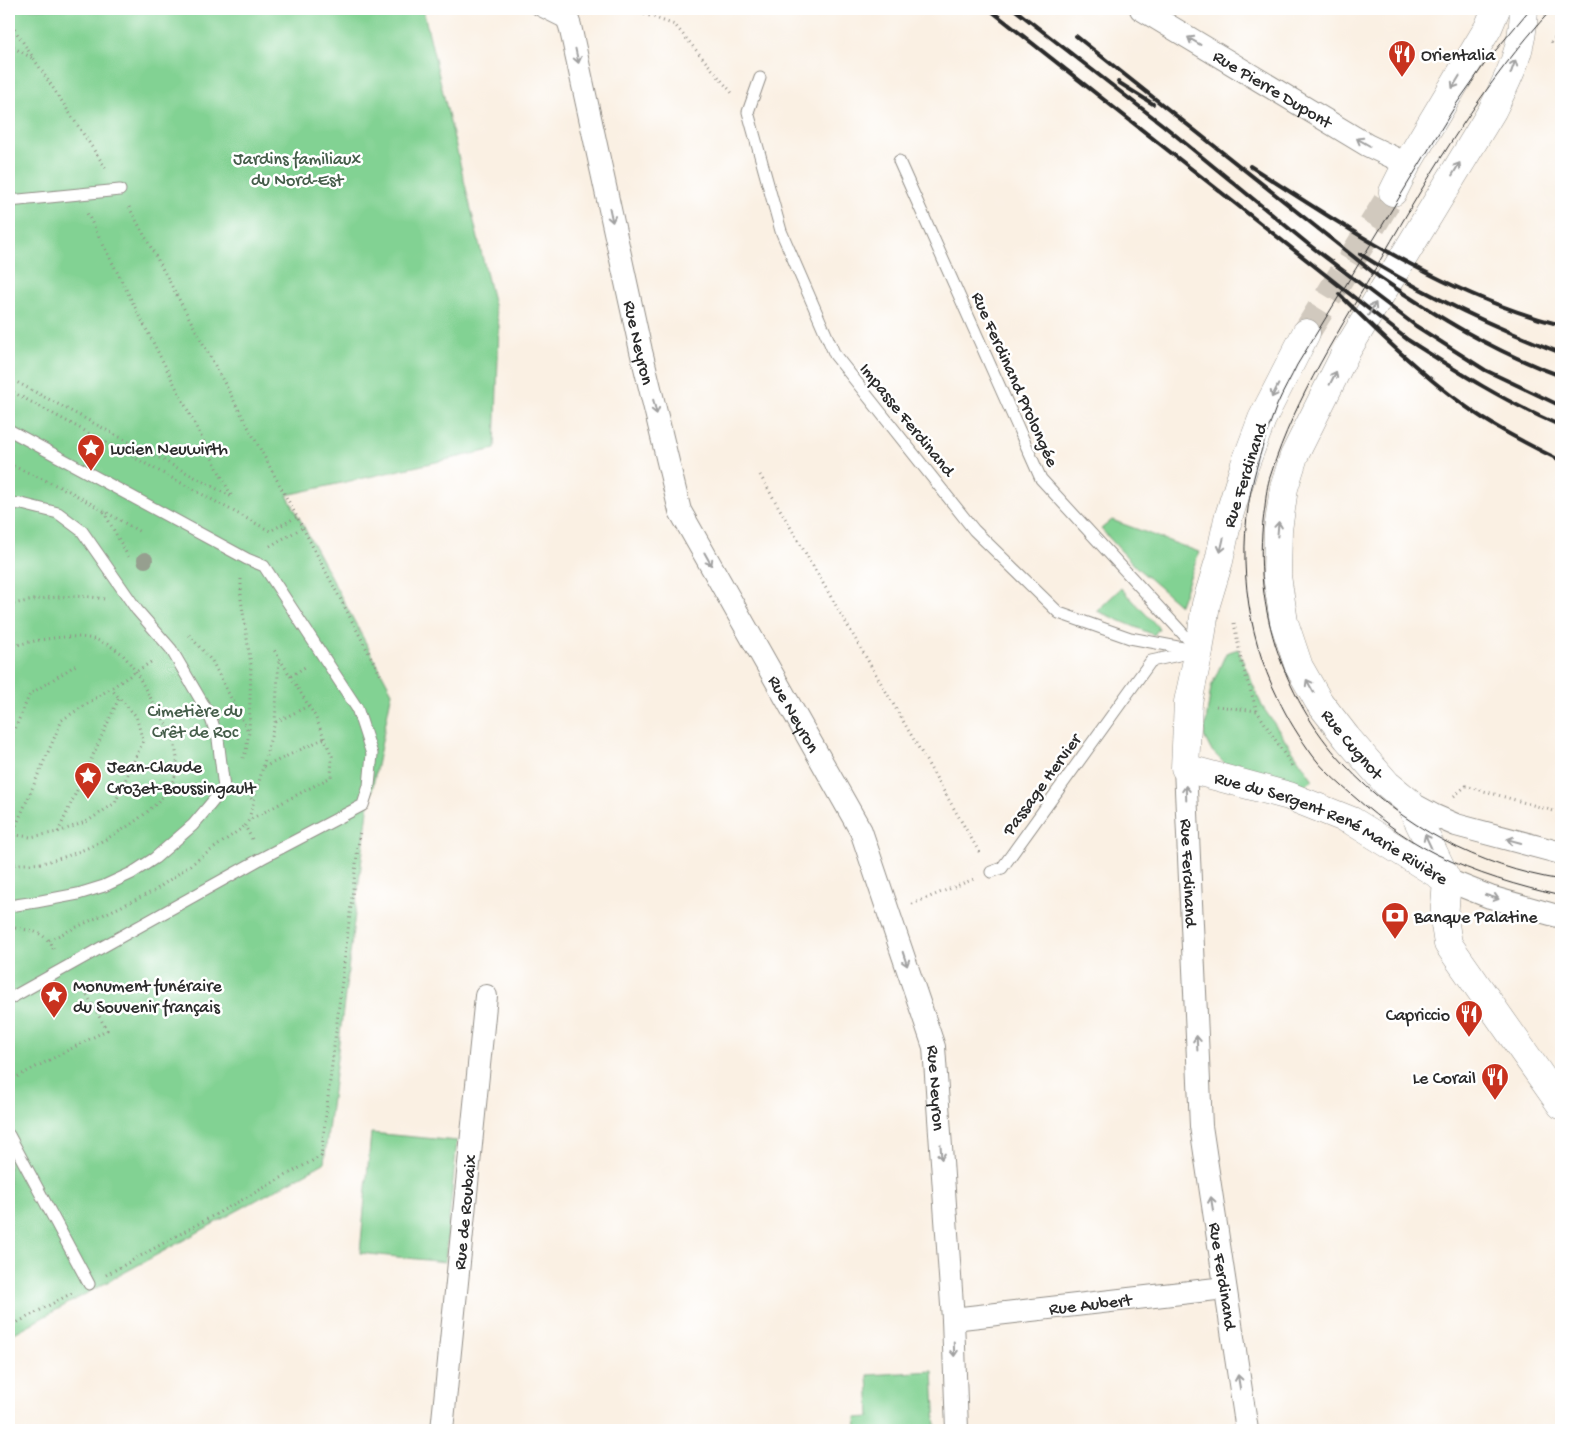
<svg xmlns="http://www.w3.org/2000/svg" width="1570" height="1439" font-family="'Gochi Hand',sans-serif">
<style>
.green{fill:#82d293;stroke:#567e5f}
.lines{fill:none;stroke-linecap:round;stroke-linejoin:round}
.secondary-tunnel{stroke:#d1c9be;stroke-width:28;stroke-dasharray:28 14;stroke-linecap:butt}
.service-casing{stroke:#928e87;stroke-width:13}
.minor-casing{stroke:#928e87;stroke-width:24}
.secondary-casing{stroke:#928e87;stroke-width:29}
.path{stroke:#928e87;stroke-width:3;stroke-dasharray:1 4;stroke-linecap:butt}
.service{stroke:#fff;stroke-width:11}
.minor{stroke:#fff;stroke-width:22}
.secondary{stroke:#fff;stroke-width:28}
.tram{stroke:#2b2b2b;stroke-width:1}
.rail{stroke:#2b2b2b;stroke-width:4}
.tree{fill:#969f8f}
.oneway{stroke:#a0a0a0}
.labels{text-anchor:middle;stroke-width:5;stroke-linejoin:round;paint-order:stroke}
.poi-label{font-size:18px;fill:#2b2b2b;stroke:#fff;text-anchor:start}
.street-label{font-size:18px;fill:#2b2b2b;stroke:#fff}
.park-label{font-size:18px;fill:#455d4a;stroke:#fff}
</style>
<rect width="100%" height="100%" fill="#fff"/>
<filter id="ink" filterUnits="userSpaceOnUse"><feTurbulence type="fractalNoise" baseFrequency=".02" numOctaves="2"/><feDisplacementMap in="SourceGraphic" scale="10" xChannelSelector="R" yChannelSelector="G"/><feConvolveMatrix kernelMatrix="1 2 1 2 8 2 1 2 1" color-interpolation-filters="sRGB"/></filter>
<filter id="wash" filterUnits="userSpaceOnUse"><feTurbulence type="fractalNoise" baseFrequency=".0096" numOctaves="4" result="noise"/><feDisplacementMap in="SourceGraphic" scale="20" xChannelSelector="R" yChannelSelector="G"/><feGaussianBlur stdDeviation="1.12" result="paint"/><feColorMatrix in="noise" values="0 0 0 0 0 0 0 0 0 0 0 0 0 0 0 0 0 1.4 0 .05"/><feComposite in="paint" operator="in"/></filter>
<g filter="url(#wash)">
<rect width="100%" height="100%" fill="#faf0e3"/>
<g class="green">
<path d="M9,9h414l76,317 -4,123 -208,46 105,197 -24,118 -44,353 -315,173z"/>
<path d="M1112,520l87,32 -19,53 -44,-38 -35,-38z"/>
<path d="M1121,588l38,40 -5,7 -57,-24z"/>
<path d="M1238,649l24,57 51,74 -10,7 -78,-23 -14,-14 -7,-14 7,-49 15,-34z"/>
<path d="M371,1133l86,8 -12,121 -85,-9z"/>
<path d="M933,1371l3,59h-79l-1,-12 14,-1 -2,-42z"/>
</g>
</g>
<g filter="url(#ink)">
<g class="lines">
<path class="secondary-tunnel" d="M1306,333l87,-141"/>
<defs>
<g id="service">
<path d="M537,9l32,16"/>
<path d="M760,78l-12,34 33,119 54,124 139,175 85,83 71,25 69,13"/>
<path d="M899,161l142,318 156,170"/>
<path d="M9,201l111,-11"/>
<path d="M9,430l238,129 17,7 93,142 15,46 -3,32 -6,19 -101,53 -253,141"/>
<path d="M9,503l13,1 36,9 24,18 55,79 34,39 39,67 8,23 6,49 -31,37 -38,33 -23,15 -28,13 -26,8 -42,8 -27,4"/>
<path d="M991,872l11,-4 149,-207 42,-9"/>
<path d="M9,1135l80,149"/>
</g>
<g id="minor">
<path id="s1" d="M564,9l6,17 71,325 39,160 181,320 73,216 19,272 4,111"/>
<path id="s2" d="M1141,9l226,136 40,19"/>
<path id="s3" d="M1185,768l16,358 46,304"/>
<path d="M1409,802l24,13 23,10 105,28"/>
<path d="M1447,880l43,17 71,20"/>
<path id="s4" d="M953,1319l272,-31"/>
<path id="s5" d="M442,1430l44,-434"/>
</g>
<g id="secondary">
<path id="s6" d="M1524,9c-1,41 -14,66 -32,102l-145,239 -53,106 -10,32 -6,42 -1,46 7,46 15,45 20,35 28,36 40,46 22,18 38,78 -3,38 4,26 113,161"/>
<path d="M1393,192l14,-28 81,-136 8,-19"/>
<path id="s7" d="M1306,333l-44,86 -18,48 -16,52 -9,42 -13,43 -7,47 -11,51 -3,66 104,28 63,25 95,59"/>
</g>
</defs>
<use href="#service" class="service-casing"/>
<use href="#minor" class="minor-casing"/>
<use href="#secondary" class="secondary-casing"/>
<g class="path">
<path d="M630,9l45,16 57,68"/>
<path d="M9,21l98,149"/>
<path d="M1551,43l10,-12"/>
<path d="M9,45l23,13"/>
<path d="M129,207l168,310 84,159"/>
<path d="M9,378l223,119 -145,-284"/>
<path d="M9,390l261,141 27,-14"/>
<path d="M9,464l60,27 73,42"/>
<path d="M760,475l221,380"/>
<path d="M104,512l26,48"/>
<path d="M270,546l32,-18"/>
<path d="M241,579v20l10,66 -2,67 -3,19 -3,7"/>
<path d="M9,605c30,-7 65,-12 95,-6"/>
<path d="M1234,623l8,41 15,47 35,55"/>
<path d="M189,635l23,26 36,70"/>
<path d="M9,647c26,-7 68,-16 93,-5 6,2 15,8 20,12 13,13 21,32 31,48 5,9 12,19 17,29 5,12 10,32 5,45 -15,40 -84,75 -125,85 -13,4 -28,3 -41,3"/>
<path d="M291,676l14,-9"/>
<path d="M1216,706l41,5"/>
<path d="M276,722l32,-16"/>
<path d="M9,742l21,-48 46,-29"/>
<path d="M264,767l61,-29"/>
<path d="M245,790l8,11"/>
<path d="M1454,796l12,-10 95,27"/>
<path d="M249,819l26,-97 4,-63"/>
<path d="M9,832l6,-4 47,-108 92,-60"/>
<path d="M58,832l61,-134"/>
<path d="M9,834l21,3 28,-5 30,-11 27,-18 28,-62 -7,-25 -25,-27"/>
<path d="M252,839l-7,-13 4,-6 82,-43 1,-21 -17,-40 -42,-68"/>
<path d="M912,904l62,-25"/>
<path d="M15,928c19,3 29,3 39,22"/>
<path d="M49,940l105,-49 91,-65"/>
<path d="M9,1081l98,-51 -27,-47"/>
<path d="M106,1275l215,-119 39,-326"/>
<path d="M9,1327l63,-34"/>
</g>
<use href="#service" class="service"/>
<use href="#minor" class="minor"/>
<use href="#secondary" class="secondary"/>
<g class="tram">
<path d="M1530,9l-44,53 -29,41 -160,262c-6,13 -14,26 -20,40 -9,23 -17,48 -23,72 -18,72 -9,155 24,221 9,20 22,40 35,58 8,11 19,21 29,30 29,26 59,51 94,68 40,20 82,32 125,42"/>
<path d="M1552,9c-68,74 -120,161 -170,248 -40,70 -87,140 -111,217 -4,11 -5,22 -6,33 -15,92 16,189 79,257 57,62 135,103 217,116"/>
</g>
<g class="rail">
<path d="M989,9l419,331c50,32 99,63 153,86"/>
<path d="M1014,9l149,116 145,119 108,82 69,44 76,36"/>
<path d="M1076,36l303,241c57,39 117,76 182,99"/>
<path d="M1118,82l35,22"/>
<path d="M1250,166c98,63 197,130 311,159"/>
<path d="M1360,254c63,40 131,72 201,99"/>
<path d="M1339,294c40,39 80,79 126,112 30,22 63,38 96,55"/>
</g>
</g>
<circle class="tree" cx="145" cy="560" r="8"/>
<defs><path id="oneway-shaft" d="M-6 0H5M1.5-3L5.5 0L1.5 3" fill="none" stroke-width="1.6" stroke-linecap="round" stroke-linejoin="round" transform="scale(1.25)"/></defs>
<g class="oneway">
<use href="#oneway-shaft" transform="translate(1194 41) rotate(-149)"/>
<use href="#oneway-shaft" transform="translate(577 56) rotate(78)"/>
<use href="#oneway-shaft" transform="translate(1513 67) rotate(-70)"/>
<use href="#oneway-shaft" transform="translate(1456 82) rotate(121)"/>
<use href="#oneway-shaft" transform="translate(1363 142) rotate(-150)"/>
<use href="#oneway-shaft" transform="translate(1456 169) rotate(-59)"/>
<use href="#oneway-shaft" transform="translate(611 215) rotate(78)"/>
<use href="#oneway-shaft" transform="translate(1372 309) rotate(-59)"/>
<use href="#oneway-shaft" transform="translate(1333 378) rotate(-63)"/>
<use href="#oneway-shaft" transform="translate(1275 391) rotate(117)"/>
<use href="#oneway-shaft" transform="translate(655 407) rotate(76)"/>
<use href="#oneway-shaft" transform="translate(1278 529) rotate(-85)"/>
<use href="#oneway-shaft" transform="translate(1222 545) rotate(103)"/>
<use href="#oneway-shaft" transform="translate(708 559) rotate(61)"/>
<use href="#oneway-shaft" transform="translate(1310 686) rotate(-119)"/>
<use href="#oneway-shaft" transform="translate(1186 793) rotate(-92)"/>
<use href="#oneway-shaft" transform="translate(1428 841) rotate(-115)"/>
<use href="#oneway-shaft" transform="translate(1514 841) rotate(-165)"/>
<use href="#oneway-shaft" transform="translate(1492 897) rotate(17)"/>
<use href="#oneway-shaft" transform="translate(905 959) rotate(72)"/>
<use href="#oneway-shaft" transform="translate(1197 1043) rotate(-93)"/>
<use href="#oneway-shaft" transform="translate(941 1152) rotate(86)"/>
<use href="#oneway-shaft" transform="translate(1212 1204) rotate(-99)"/>
<use href="#oneway-shaft" transform="translate(954 1349) rotate(88)"/>
<use href="#oneway-shaft" transform="translate(1239 1382) rotate(-99)"/>
</g>
</g>
<defs>
<symbol id="restaurant-pin" viewBox="-11 -11 22 30"><path d="M0 17L-7.5 6A9.5 9.5 0 1 1 7.5 6Z" fill="#c8321e" stroke="#fff"/><path d="M-5-6h1v4h1v-4h1v4h1v-4h1v5L-1.5 .5V6h-2V.5L-5-1ZM5-6V6H3V1.5H1.5Q1.5-4 5-6Z" fill="#fff"/></symbol>
<symbol id="sight-pin" viewBox="-11 -11 22 30"><path d="M0 17L-7.5 6A9.5 9.5 0 1 1 7.5 6Z" fill="#c8321e" stroke="#fff"/><path d="M0-6L1.8-2.2L6-1.7L2.9 1.2L3.7 5.4L0 3.3L-3.7 5.4L-2.9 1.2L-6-1.7L-1.8-2.2Z" fill="#fff"/></symbol>
<symbol id="bank-pin" viewBox="-11 -11 22 30"><path d="M0 17L-7.5 6A9.5 9.5 0 1 1 7.5 6Z" fill="#c8321e" stroke="#fff"/><path d="M-6-4H6V4H-6ZM0-2.3a2.3 2.3 0 1 0 0 4.6a2.3 2.3 0 1 0 0-4.6Z" fill="#fff"/></symbol>
</defs>
<g fill-rule="evenodd">
<use href="#restaurant-pin" x="1386" y="38" width="32" height="43"/>
<use href="#sight-pin" x="75" y="432" width="32" height="43"/>
<use href="#sight-pin" x="72" y="760" width="32" height="43"/>
<use href="#bank-pin" x="1379" y="900" width="32" height="43"/>
<use href="#sight-pin" x="38" y="979" width="32" height="43"/>
<use href="#restaurant-pin" x="1453" y="998" width="32" height="43"/>
<use href="#restaurant-pin" x="1479" y="1061" width="32" height="43"/>
</g>
<g class="labels">
<g class="poi-label">
<text x="1421" y="60">Orientalia</text>
<text x="110" y="454">Lucien Neuwirth</text>
<text x="107" y="772">Jean-Claude<tspan x="107" dy="21">Crozet-Boussingault</tspan></text>
<text x="1414" y="922">Banque Palatine</text>
<text x="73" y="991">Monument funéraire<tspan x="73" dy="21">du Souvenir français</tspan></text>
<text x="1450" y="1020" text-anchor="end">Capriccio</text>
<text x="1476" y="1083" text-anchor="end">Le Corail</text>
</g>
<g class="street-label">
<text dy="6" stroke="none"><textPath href="#s2" startOffset="154">Rue Pierre Dupont</textPath></text>
<text dy="6" stroke="none"><textPath href="#s1" startOffset="342">Rue Neyron</textPath></text>
<text transform="translate(1016 379) rotate(66)" y="6">Rue Ferdinand Prolongée</text>
<text transform="translate(908 419) rotate(51)" y="6">Impasse Ferdinand</text>
<text transform="translate(1244 475) rotate(-72)" y="6">Rue Ferdinand</text>
<text dy="6" stroke="none"><textPath href="#s1" startOffset="748">Rue Neyron</textPath></text>
<text dy="6" stroke="none"><textPath href="#s6" startOffset="816">Rue Cugnot</textPath></text>
<text transform="translate(1041 784) rotate(-54)" y="6">Passage Hervier</text>
<text dy="6" stroke="none"><textPath href="#s7" startOffset="615">Rue du Sergent René Marie Rivière</textPath></text>
<text dy="6" stroke="none"><textPath href="#s3" startOffset="105">Rue Ferdinand</textPath></text>
<text dy="6" stroke="none"><textPath href="#s1" startOffset="1152">Rue Neyron</textPath></text>
<text dy="6" stroke="none"><textPath href="#s5" startOffset="219">Rue de Roubaix</textPath></text>
<text dy="6" stroke="none"><textPath href="#s3" startOffset="510">Rue Ferdinand</textPath></text>
<text dy="6" stroke="none"><textPath href="#s4" startOffset="138">Rue Aubert</textPath></text>
</g>
<g class="park-label">
<text x="297" y="164">Jardins familiaux<tspan x="297" dy="21">du Nord-Est</tspan></text>
<text x="195" y="716">Cimetière du<tspan x="195" dy="21">Crêt de Roc</tspan></text>
</g>
</g>
<rect width="1570" height="1439" fill="none" stroke="#fff" stroke-width="30"/>
</svg>
